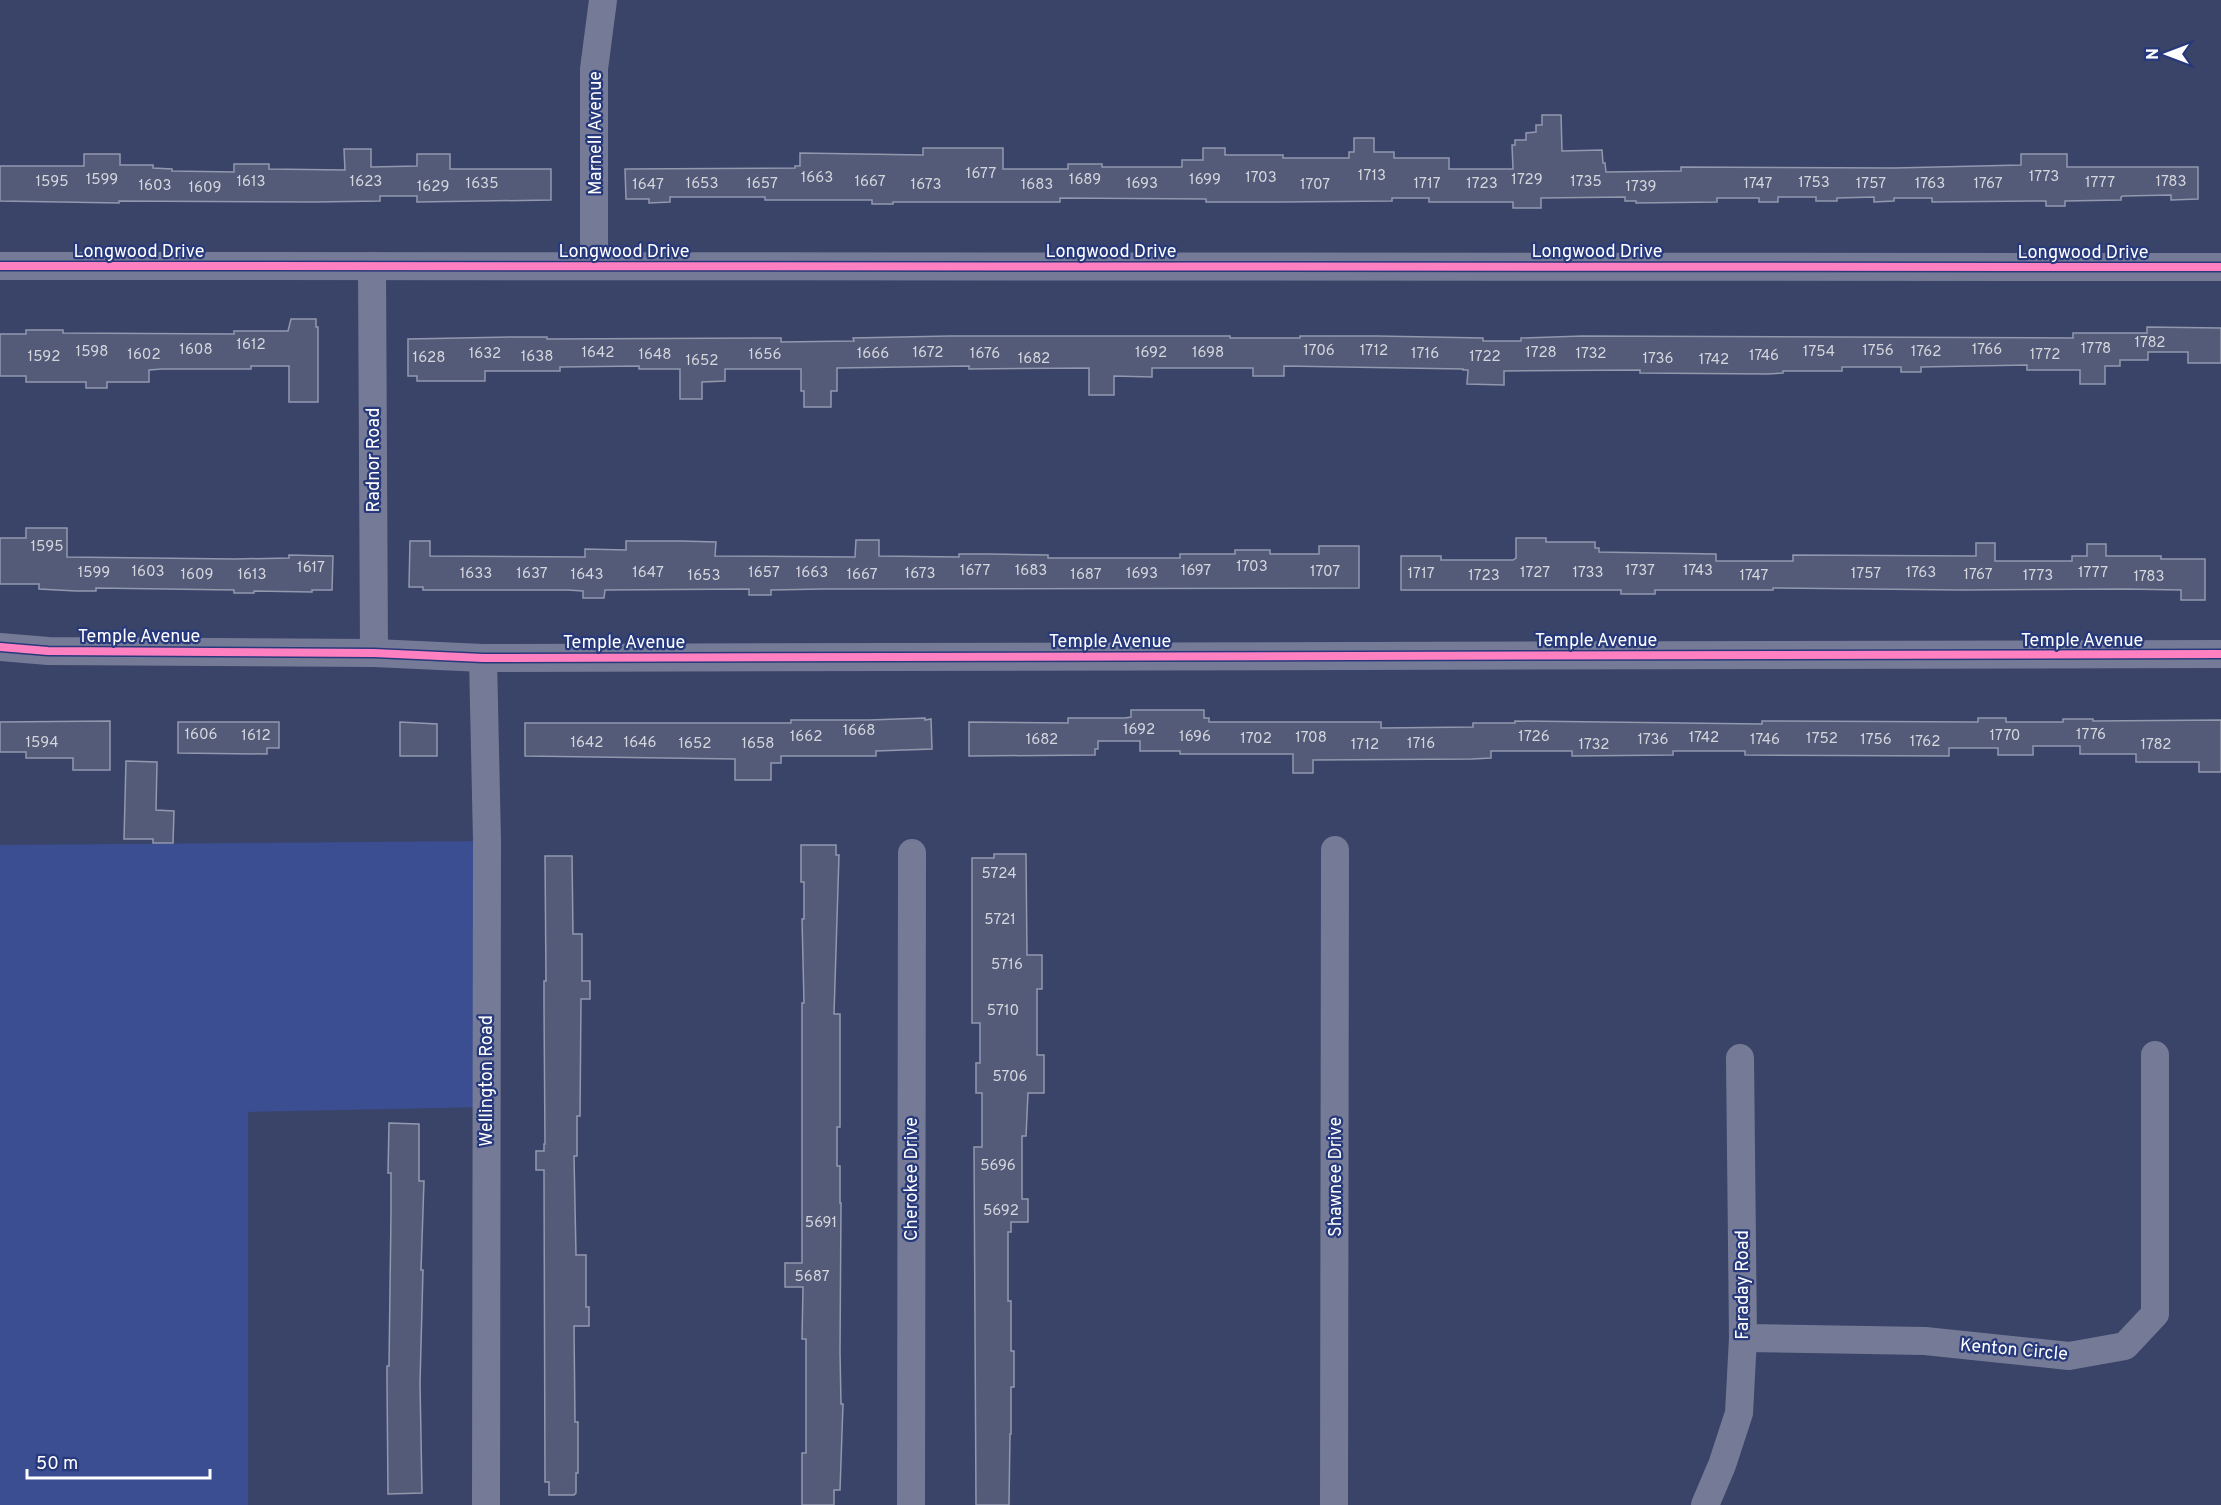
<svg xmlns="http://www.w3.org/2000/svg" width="2221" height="1505" font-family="Overpass,sans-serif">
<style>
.green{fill:#3b4e92}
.building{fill:#535b78;stroke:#9298ae;stroke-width:1.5}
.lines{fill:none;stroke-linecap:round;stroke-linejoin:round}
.street{stroke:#757b97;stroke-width:28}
.cycleway-casing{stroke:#27397b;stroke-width:11}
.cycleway{stroke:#ff80c0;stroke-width:8}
.labels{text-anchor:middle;stroke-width:4.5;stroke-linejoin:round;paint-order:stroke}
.number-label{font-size:15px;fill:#d4d6dd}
.street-label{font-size:18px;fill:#fff;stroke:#27397b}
</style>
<rect width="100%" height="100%" fill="#3a4468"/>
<path class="green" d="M487,841l-1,266 -238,5v393h-248v-660z"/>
<g class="building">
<path d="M1542,115h19l1,36 40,-1 1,13h2l1,9 75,-1v-4l213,1 127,-3v-11h46v13h131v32l-27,1v-5l-48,1 -2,1v3l-56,1v5h-19v-5l-114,1v-4h-38v3l-20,1v-5l-37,1v3h-21v-4h-38v5h-19v-4h-42v4l-81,1v-2h-11v-4l-84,1v10h-28v-6h-84v-4h-37v3l-109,1h-77v-3l-146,-1v4h-167v2h-21v-4h-107v-3h-95v5l-21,1v-4h-23l-1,-30 170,-1v-2h5v-13l123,2v-7h80v21h65v-5h34v3h80v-7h21v-12h22v7h58v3h66v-6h5v-14h20v14h20v6h55v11h64l-1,-24h3v-5h11v-7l10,-1v-7h6z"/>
<path d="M344,149h27v18l46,-1v-12h33v15h101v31l-134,2v-6h-37v5l-66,1 -195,-1v2l-119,-2v-35h84v-12h36v11h33v3l19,1v2l62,1v-8h35v5l76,1z"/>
<path d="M291,319h25v8h2v75h-29v-36h-38v3h-89l-13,1v12h-42v6h-21v-6h-60v-6h-26v-42h26v-4h37v3l171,1v-3h54z"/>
<path d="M2147,327l74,1v35h-33v-11h-40v8h-28v6h-15v18h-25v-14h-53v-5l-106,2v5h-20v-5h-59v4h-59v2l-16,1 -127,-1v-3l-136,1v14l-37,-1 1,-14h-5v-1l-179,-3v10h-31v-8h-101v9l-38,-1v19h-25v-27l-120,1v-3l-132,2v23h-6v16h-27v-16h-3v-22h-76v12l-23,1v17h-22v-30h-41v-3l-79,1v4h-75v10h-68v-5h-9v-37l106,-2h33v2l234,-1v4l73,-1 -1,-3 96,-2h281v2h70v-2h77l106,2v3h38v-3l61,-2 491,2v-5h74z"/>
<path d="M26,528h41v29l167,2 55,-1v-3l44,1 -1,34h-20v2l-58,-1v2h-20v-3l-138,-2v3h-20l-37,-2v-5h-39v-46h26z"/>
<path d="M1516,538h30v4h49v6h4v4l117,2v7h77v-6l183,1v-13h19v18h77v-5h15v-12h19v12h55v3h44v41h-24v-10l-54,-1 -166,1 -188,-2v2h-118v4h-34v-4h-220v-34h40v4h72l3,-2z"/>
<path d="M856,540h23v16l80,1v-3h32l57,1v3h132v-4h55v-4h35v4h49v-8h40v42l-536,1 -52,1v5h-22v-6l-144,1 -1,8h-21v-7l-15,-1h-145v-3h-14l1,-46h20v15l155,1v-8l41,1v-9h55l35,1 -1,14 140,1z"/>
<path d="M1131,710h73v8h5v4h172v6l92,-1v-4h42v-2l247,3v-3l216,1v-4h28v4h57v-3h30v2l128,-1v52h-22v-10h-63v-8h-56v-8h-47v9h-35v-7h-49v8l-204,-1v-4h-72v4l-101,1v-5h-81v7l-19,1 -159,1v13h-20v-19h-113v-3h-40v-10h-42v8h-3v6l-126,1v-34l99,1v-5h57l6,-1z"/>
<path d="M925,718v2l6,-1 1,30 -56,2v5h-95v7h-10v17h-36v-21l-210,-3v-33h266v-3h78z"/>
<path d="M110,721v49h-37v-12h-47v-6h-26v-30z"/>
<path d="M178,722h101v26h-12v6l-89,-1z"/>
<path d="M400,722l37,2v32h-37z"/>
<path d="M126,761l31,1 -1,48 18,1 -1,32h-20v-4h-29z"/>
<path d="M801,845h35v10h3l-5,159h6v113h-3v39h3v37h1l-1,149 1,52h2l-3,86h-6v15h-32v-52h4v-114h-4l1,-52h-18v-24h17v-260h2l-2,-84h2v-37h-3z"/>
<path d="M994,854h32l1,101h15v34h-5v66h7v38h-16l-2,43h-4v63h6v23h-17v10h-3v69h3v50h3v36h-3v47h-1l-1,71h-33l-2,-358h8v-54h-6v-30h4v-40h-8v-165h22z"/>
<path d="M545,856h27l1,78h9v47h8v18h-9l-1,117h-3v40h-3l2,99h10v52h3v19h-15l1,96h3v51h-2v20l-2,2h-25v-13h-4l-1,-309v-3h-8v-19h8v-7h1l-1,-138v-25h2z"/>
<path d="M389,1123l30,1v57h5l-3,89h2l-3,113 2,110 -34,1 -1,-114v-14h2l2,-152v-41h-3z"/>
</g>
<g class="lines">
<g class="street">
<path d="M0,266l2221,1"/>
<path d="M372,266l2,387"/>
<path d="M594,266v-197l9,-69"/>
<path d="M0,647l48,4 326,2 109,5 1738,-4"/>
<path d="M483,658l4,183 -1,664"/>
<path d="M1743,1338l182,3 144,15 56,-10 30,-32v-259"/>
<path d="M911,1505l1,-652"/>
<path d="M1334,1505l1,-655"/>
<path d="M1705,1505l17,-40 17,-52 4,-75 -3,-280"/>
</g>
<defs>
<g id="cycleway">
<path d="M0,266l2221,1"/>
<path d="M0,647l48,4 326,2 109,5 1738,-4"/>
</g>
</defs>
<use href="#cycleway" class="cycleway-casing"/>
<use href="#cycleway" class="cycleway"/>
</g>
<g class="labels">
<g class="number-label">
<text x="981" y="178">1677</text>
<text x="1372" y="180">1713</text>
<text x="2044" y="181">1773</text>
<text x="817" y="182">1663</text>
<text x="1261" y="182">1703</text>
<text x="102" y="184">1599</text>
<text x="1085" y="184">1689</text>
<text x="1205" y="184">1699</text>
<text x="1527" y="184">1729</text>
<text x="52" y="186">1595</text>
<text x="251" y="186">1613</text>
<text x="366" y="186">1623</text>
<text x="870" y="186">1667</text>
<text x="1586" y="186">1735</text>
<text x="2171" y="186">1783</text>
<text x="1814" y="187">1753</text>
<text x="2100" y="187">1777</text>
<text x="482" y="188">1635</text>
<text x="702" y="188">1653</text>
<text x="762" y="188">1657</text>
<text x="1142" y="188">1693</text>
<text x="1427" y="188">1717</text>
<text x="1482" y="188">1723</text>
<text x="1758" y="188">1747</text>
<text x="1871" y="188">1757</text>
<text x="1930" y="188">1763</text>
<text x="1988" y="188">1767</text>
<text x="648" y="189">1647</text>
<text x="926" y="189">1673</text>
<text x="1037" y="189">1683</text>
<text x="1315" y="189">1707</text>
<text x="155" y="190">1603</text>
<text x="433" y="191">1629</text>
<text x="1641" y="191">1739</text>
<text x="205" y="192">1609</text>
<text x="2150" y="347">1782</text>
<text x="251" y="349">1612</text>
<text x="2096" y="353">1778</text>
<text x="196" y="354">1608</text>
<text x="1987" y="354">1766</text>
<text x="1319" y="355">1706</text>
<text x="1374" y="355">1712</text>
<text x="1878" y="355">1756</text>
<text x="92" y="356">1598</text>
<text x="1819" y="356">1754</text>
<text x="1926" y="356">1762</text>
<text x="598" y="357">1642</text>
<text x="928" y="357">1672</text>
<text x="1151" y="357">1692</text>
<text x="1208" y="357">1698</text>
<text x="1541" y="357">1728</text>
<text x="485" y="358">1632</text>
<text x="873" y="358">1666</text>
<text x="985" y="358">1676</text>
<text x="1425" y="358">1716</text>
<text x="1591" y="358">1732</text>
<text x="144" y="359">1602</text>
<text x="655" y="359">1648</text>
<text x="765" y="359">1656</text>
<text x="2045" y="359">1772</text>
<text x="1764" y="360">1746</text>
<text x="44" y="361">1592</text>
<text x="537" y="361">1638</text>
<text x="1485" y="361">1722</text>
<text x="429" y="362">1628</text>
<text x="1034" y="363">1682</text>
<text x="1658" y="363">1736</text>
<text x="1714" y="364">1742</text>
<text x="702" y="365">1652</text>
<text x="47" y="551">1595</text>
<text x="1252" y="571">1703</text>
<text x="311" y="572">1617</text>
<text x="975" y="575">1677</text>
<text x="1031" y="575">1683</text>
<text x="1196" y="575">1697</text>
<text x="1640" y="575">1737</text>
<text x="1698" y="575">1743</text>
<text x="148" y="576">1603</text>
<text x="1325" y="576">1707</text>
<text x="94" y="577">1599</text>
<text x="648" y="577">1647</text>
<text x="764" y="577">1657</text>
<text x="812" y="577">1663</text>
<text x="1535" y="577">1727</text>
<text x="1588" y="577">1733</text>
<text x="1921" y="577">1763</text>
<text x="2093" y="577">1777</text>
<text x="476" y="578">1633</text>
<text x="532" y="578">1637</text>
<text x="920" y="578">1673</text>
<text x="1142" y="578">1693</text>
<text x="1421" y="578">1717</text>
<text x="1866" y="578">1757</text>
<text x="197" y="579">1609</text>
<text x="252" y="579">1613</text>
<text x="587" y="579">1643</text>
<text x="862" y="579">1667</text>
<text x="1086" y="579">1687</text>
<text x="1978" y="579">1767</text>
<text x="704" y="580">1653</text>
<text x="1484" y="580">1723</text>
<text x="1754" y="580">1747</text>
<text x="2038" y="580">1773</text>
<text x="2149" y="581">1783</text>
<text x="1139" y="734">1692</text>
<text x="859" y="735">1668</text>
<text x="201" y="739">1606</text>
<text x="2091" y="739">1776</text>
<text x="256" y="740">1612</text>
<text x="2005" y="740">1770</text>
<text x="806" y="741">1662</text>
<text x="1195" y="741">1696</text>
<text x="1534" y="741">1726</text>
<text x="1311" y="742">1708</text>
<text x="1704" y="742">1742</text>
<text x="1256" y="743">1702</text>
<text x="1822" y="743">1752</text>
<text x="1042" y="744">1682</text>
<text x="1653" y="744">1736</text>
<text x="1765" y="744">1746</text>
<text x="1876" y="744">1756</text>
<text x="1925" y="746">1762</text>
<text x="42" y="747">1594</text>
<text x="587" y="747">1642</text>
<text x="640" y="747">1646</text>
<text x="695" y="748">1652</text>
<text x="758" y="748">1658</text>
<text x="1421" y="748">1716</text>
<text x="1365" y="749">1712</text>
<text x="1594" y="749">1732</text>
<text x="2156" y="749">1782</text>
<text x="999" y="878">5724</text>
<text x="1000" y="924">5721</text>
<text x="1007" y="969">5716</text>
<text x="1003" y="1015">5710</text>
<text x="1010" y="1081">5706</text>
<text x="998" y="1170">5696</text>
<text x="1001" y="1215">5692</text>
<text x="821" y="1227">5691</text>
<text x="812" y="1281">5687</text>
</g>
<g class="street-label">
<text transform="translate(595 133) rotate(-90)" y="6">Marnell Avenue</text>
<text x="139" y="257">Longwood Drive</text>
<text x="624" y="257">Longwood Drive</text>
<text x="1111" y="257">Longwood Drive</text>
<text x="1597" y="257">Longwood Drive</text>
<text x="2083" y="258">Longwood Drive</text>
<text transform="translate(373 460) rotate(-90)" y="6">Radnor Road</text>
<text x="139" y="642">Temple Avenue</text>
<text x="1596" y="646">Temple Avenue</text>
<text x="2082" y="646">Temple Avenue</text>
<text x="1110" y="647">Temple Avenue</text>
<text x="624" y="648">Temple Avenue</text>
<text transform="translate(486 1081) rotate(-90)" y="6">Wellington Road</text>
<text transform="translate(1335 1177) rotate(-90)" y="6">Shawnee Drive</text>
<text transform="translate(911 1179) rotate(-90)" y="6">Cherokee Drive</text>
<text transform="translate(1742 1285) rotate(-90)" y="6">Faraday Road</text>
<text transform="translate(2014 1349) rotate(5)" y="6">Kenton Circle</text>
</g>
</g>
<g transform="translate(2167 54) rotate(270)" stroke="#27397b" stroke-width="4.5" paint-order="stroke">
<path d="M0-4.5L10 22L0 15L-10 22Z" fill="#ffffff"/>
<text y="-9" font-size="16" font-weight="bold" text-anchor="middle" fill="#ffffff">N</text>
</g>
<path d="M27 1469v9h183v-9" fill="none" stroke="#ffffff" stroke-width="3"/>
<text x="36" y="1469" font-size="18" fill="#ffffff" stroke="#27397b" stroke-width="4.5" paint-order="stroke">50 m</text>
</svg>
